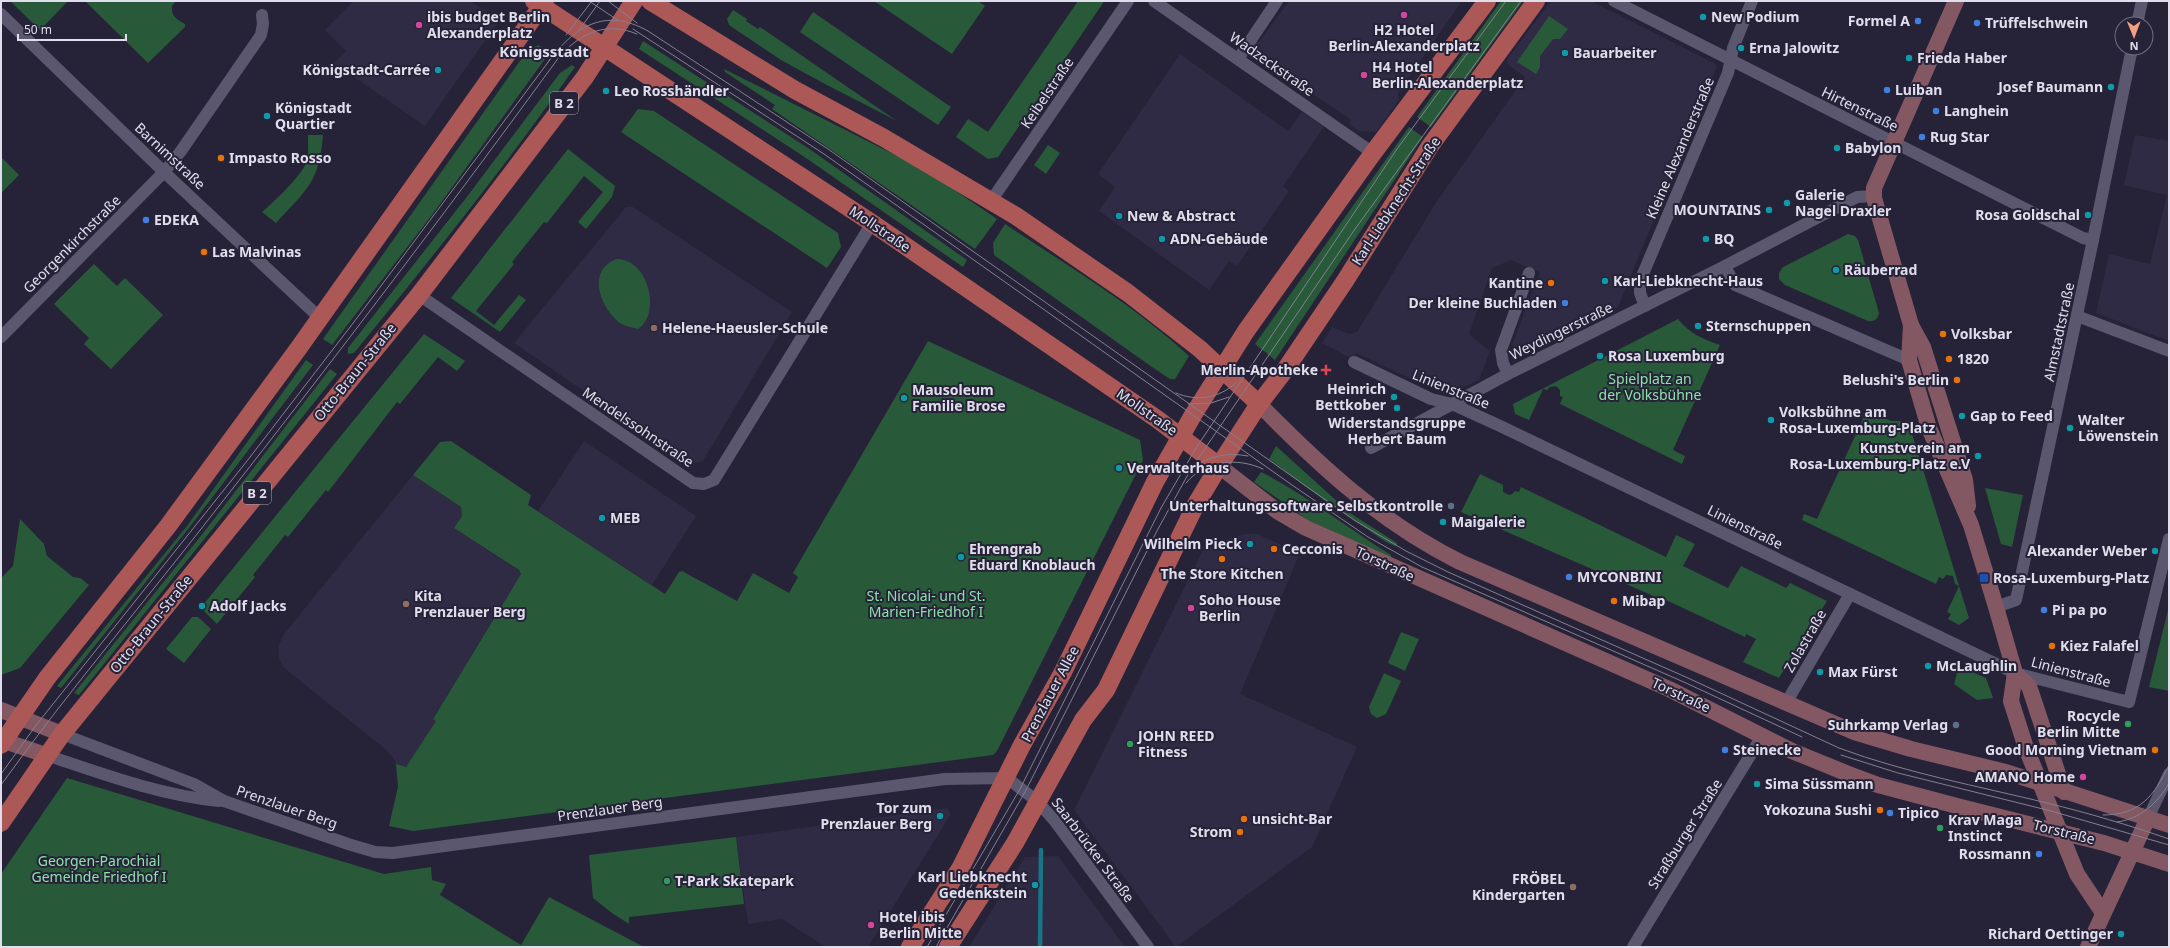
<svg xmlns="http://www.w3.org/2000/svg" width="2170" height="948" font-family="'Noto Sans',sans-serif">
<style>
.built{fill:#302b45}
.green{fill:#285a3a}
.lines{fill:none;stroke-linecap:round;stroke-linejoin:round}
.stream{stroke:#187587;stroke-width:4.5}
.street{stroke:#5b576f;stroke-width:12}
.secondary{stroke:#835863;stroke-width:16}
.primary{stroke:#ab5856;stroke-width:18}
.tram{stroke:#838092;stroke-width:1}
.hotel-dot{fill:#d1479c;stroke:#262238;stroke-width:1.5}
.culture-dot{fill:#0f9aa8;stroke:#262238;stroke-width:1.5}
.shop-dot{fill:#3f7fe0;stroke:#262238;stroke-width:1.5}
.food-dot{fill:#e8710a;stroke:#262238;stroke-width:1.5}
.education-dot{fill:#8d6e63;stroke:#262238;stroke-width:1.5}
.health-dot{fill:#e0444e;stroke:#262238;stroke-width:1.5}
.service-dot{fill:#5c6f8a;stroke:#262238;stroke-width:1.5}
.transit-dot{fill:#1a4fb4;stroke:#262238;stroke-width:1.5}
.leisure-dot{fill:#2e9e5b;stroke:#262238;stroke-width:1.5}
.labels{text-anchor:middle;stroke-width:4;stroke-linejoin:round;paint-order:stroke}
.shield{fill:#262238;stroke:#a8a6b6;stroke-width:1}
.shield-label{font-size:13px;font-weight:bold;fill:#e0deec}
.poi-label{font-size:14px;font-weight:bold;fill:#e0deec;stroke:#262238;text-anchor:start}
.street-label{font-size:14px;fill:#e0deec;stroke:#262238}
.park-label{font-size:14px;fill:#8ce2a9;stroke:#262238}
.neighbourhood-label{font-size:15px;font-weight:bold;fill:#e0deec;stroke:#262238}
</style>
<rect width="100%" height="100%" fill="#262238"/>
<g class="built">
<path d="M354,1h116l30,18 -75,107 -91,-63 12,-12 -21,-21z"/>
<path d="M1289,1h173l-64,92 1,7 -23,32 -17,-1 -9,-6v-6l-88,-59 -4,3 -6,-5 -2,-8 5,-9 4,1z"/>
<path d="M1551,1h40l123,62 3,3 -99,241 -92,48 -8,-1 -5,-6v-5l27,-71 -29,-12 -19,8 -23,66 21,17 -11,29 -33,15 -90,-42 -4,6 -30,-16 10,-16 17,7 8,-2 80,-131 88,-124 -18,-13v-5z"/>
<path d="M1180,54l108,77 14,-19 22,15 -41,59 6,5 -52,75 -8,-5 -20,29 -110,-79 16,-24 -17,-13z"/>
<path d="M2135,135l34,6v200l-73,-28 13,-59 41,10 17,-69 -43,-10z"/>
<path d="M626,207h7l159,105 -89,149 -13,3 -176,-121z"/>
<path d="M584,441l112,75 -44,69 -114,-74z"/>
<path d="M413,475l48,32 1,9 -8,12 65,43 2,3 -88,144 3,3 -30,46 -10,-3 -4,-8 -8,-8 -101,-81 -4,-9 -1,-11 6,-13z"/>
<path d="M1245,534h12l43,19 -60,141 117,53 -45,100 -136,100 -102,-137 128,-258 8,-8z"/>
<path d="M947,808l4,6 -83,133h-42l-44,-28 -34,5 -12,-87z"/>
<path d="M1058,856l67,91h-156l56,-90z"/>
</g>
<g class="green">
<path d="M10,1h58l-28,29z"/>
<path d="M85,1h91l-4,5c-1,10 4,13 13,18v3l-37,36z"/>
<path d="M874,1h104l7,5 -33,48z"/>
<path d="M1078,1h25v2l-105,154 -10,2 -32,-22 12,-18 20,13z"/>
<path d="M1501,1h22l-92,126 -14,-10z"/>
<path d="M733,10l14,9 -1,2 12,8 2,-2 137,94 -72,-37 -44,-24 -52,-35 -2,-6z"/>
<path d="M813,12l138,95 -13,18 -138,-93z"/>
<path d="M1549,16l19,13 -8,10h-7l-13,17v11l-4,7 -19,-12z"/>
<path d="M643,41l165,107 159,112 -4,7 -160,-111 -164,-107z"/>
<path d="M538,45l12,7 -118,163 -100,130 -9,-6 194,-274 9,-12z"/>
<path d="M572,65l3,2c-69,99 -145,193 -221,286l-6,1v-6l118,-150 94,-125z"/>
<path d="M724,69l201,101 72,49 -22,30 -203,-140 3,-4 -50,-33z"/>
<path d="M638,109l16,2 184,122 3,14 -14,21 -206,-136z"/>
<path d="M1409,127l14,10 -148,223 -20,-16z"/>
<path d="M308,135h15c-4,48 -16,54 -47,88l-14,-11c11,-9 40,-37 44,-49 3,-9 2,-19 2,-28z"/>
<path d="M1048,145l12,8 -14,21 -12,-9z"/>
<path d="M568,149l47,37 -3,11 -26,32 -8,-7 25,-30 -19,-16 -37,47 -3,-1 -32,40 2,2 -38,47 18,14 25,-30 7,5 -26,32 -49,-34z"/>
<path d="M1,157l18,18 -18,18z"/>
<path d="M1005,224c63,42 129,81 184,132l-14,23h-5l-18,-12 -158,-112 -1,-12z"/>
<path d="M1848,234l7,2 3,4 21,73c-1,6 -5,9 -11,8l-83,-36 -6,-6v-6l4,-6z"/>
<path d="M617,259c33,1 44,56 21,70 -6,-2 -14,-3 -18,-6 -20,-16 -34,-53 -3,-64z"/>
<path d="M94,264l23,22 8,-8 38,37 -52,54 -27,-25 5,-6 -35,-34z"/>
<path d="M1678,319c12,15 25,20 42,26l-47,105 12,6 -3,8 -122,-60 3,-7 -3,-1v-6l-4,-4 -6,1 -3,3 -4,-1 -14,31 -14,-6 -2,-10z"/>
<path d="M424,334l41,27 -8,10 -19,-14 -38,47 -3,-2 -69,90 -2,-2 -38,47 -3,-2 -32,40 2,2 -38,47 -13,-13 -1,-6z"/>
<path d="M928,341l212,99 3,20 -146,291 -4,4 -580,76 -24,-5 9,-39 -2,-23 10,3 30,-46 -3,-2 88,-145 -2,-4 -65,-42 8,-12 -1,-9 -48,-32 27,-33 11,-1 80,54 -3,10 137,89 14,-22 3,-1 55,30 16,-28 36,20 9,-16 -5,-4z"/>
<path d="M306,360l7,5 -124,163 -128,160 -4,-2 130,-160z"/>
<path d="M330,369l7,5 -258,321 -5,-2 130,-161z"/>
<path d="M1867,410l24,11h17l61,197 -10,7 -11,-6 3,-5 -4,-2 12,-26 -4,-2 -2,-8 -7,-1 -3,4 -4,-2 -3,7 -134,-64 2,-6 13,5z"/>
<path d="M1276,446l74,67 47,30v3h-2l-9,-4 -62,-42 -55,-41z"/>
<path d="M1261,472c46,23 86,56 130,83v3l-83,-38 -54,-38z"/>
<path d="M1480,474l23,11v7l6,3 3,-1 3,-3 4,1 2,-5 145,70 10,-22 19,9 -12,22 45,22 13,-22 45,22 4,-5 37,18 -48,77 -36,-16 13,-23 -10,-5 -1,3 -79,-37 -1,1 -204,-89z"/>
<path d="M1985,488l38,7 -11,52 -11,-3z"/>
<path d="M20,519l24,25 3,12 26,21 7,1 9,7 -69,83 -19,7v-97l12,-12z"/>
<path d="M2169,606v85l-20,-4z"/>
<path d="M192,617h6l13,12 -27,34 -18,-14z"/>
<path d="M1401,632l18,7 -14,32 -17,-8z"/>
<path d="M1959,666l27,12 7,20 -16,2 -23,-16z"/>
<path d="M1384,673l17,8 -15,33 -9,4 -6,-4 -2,-7z"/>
<path d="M67,778l317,96 47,-7 1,13 14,4 -6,11 81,50 28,-48 95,50h-643v-73z"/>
<path d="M736,837l8,67 -115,13v7l-17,-11 -19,-15 -4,-43z"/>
</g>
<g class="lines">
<path class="stream" d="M1040,947l1,-97"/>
<g class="street">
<path d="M1154,1l219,152"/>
<path d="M1614,1l469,237 10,2"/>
<path d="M1,14l163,158 156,146"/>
<path d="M2137,24l5,-23"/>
<path d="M1238,59l39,-58"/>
<path d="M991,201l137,-200"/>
<path d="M1725,266l10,19 174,75"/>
<path d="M419,295l274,188 11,1 10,-4 158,-257"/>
<path d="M1645,306l-5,-13v-12l88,-208 5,-25 19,-47"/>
<path d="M2077,316l92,35"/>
<path d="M1,337l163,-165 17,-21 80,-116 2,-11 -1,-9"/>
<path d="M1354,362l77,37 21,5 46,21 517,248 114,29 40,-163"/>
<path d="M1508,374l-5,-11 -2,-13 28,-77"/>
<path d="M1371,448l137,-74 217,-108 132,-69 17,-1"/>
<path d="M1996,607l20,-7 77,-360 39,-192"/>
<path d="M1786,703l64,-109"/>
<path d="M62,734l132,50 30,17 124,43 27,8 18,1 552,-74 62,-1 30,23 17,19 94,127"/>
<path d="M46,755c57,19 113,40 173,46"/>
<path d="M2148,818l21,-44"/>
<path d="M1633,947l129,-211"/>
</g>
<g class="secondary">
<path d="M1956,1l-82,187v10l37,127 12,22 42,133 3,26"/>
<path d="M1911,325l-2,35 20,68 42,97 25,82 19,66 -4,28 15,47 51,126 26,39"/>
<path d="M1259,404c62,63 121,118 201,158l394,170 57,17 95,23 163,53"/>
<path d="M1219,466l58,45 29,17 363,161 123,62 59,24 27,10 79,21 147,37 65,21"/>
<path d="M2015,673l14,13 35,106"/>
<path d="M1,710l61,24"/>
<path d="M1,740l45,15"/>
<path d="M2088,947l60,-129"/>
</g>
<g class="primary">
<path d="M534,1l338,222 285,196 62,47"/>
<path d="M650,1l145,89 89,48 132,78 112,77 72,56 59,55"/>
<path d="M1,745l46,-67 121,-152 130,-177 247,-348"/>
<path d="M1,823l61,-89 357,-439 166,-218 49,-76"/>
<path d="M910,947l51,-80 61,-122 41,-73 92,-190 38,-67 53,-84 127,-178 114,-152"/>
<path d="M948,947l67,-104 68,-123 23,-30 89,-184 24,-40 40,-62 26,-34 60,-89 85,-135 106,-145"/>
</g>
<g class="tram">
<path d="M589,1l30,20"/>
<path d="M608,1l29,22"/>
<path d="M580,29l20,-28"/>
<path d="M633,29l191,125 468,331 76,52 54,30 264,116 116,54"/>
<path d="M566,35l26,-34"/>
<path d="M562,54c21,-23 46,-32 75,-20"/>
<path d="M548,62c27,-36 57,-55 100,-31l180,118 526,371 52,31 42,21 240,106 151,70c67,25 139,38 208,55 41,10 82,22 122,36"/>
<path d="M1176,393c21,9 43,5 60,-10"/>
<path d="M1188,404l23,-1 18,-6"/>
<path d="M1193,467c17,-11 34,-15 55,-11"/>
<path d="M1186,483c19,-23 51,-26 77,-14"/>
<path d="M1841,755l57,18 153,38 118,34"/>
<path d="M1,774l36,-50 210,-263 110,-143 195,-261"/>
<path d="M1,785c69,-96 146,-186 218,-279 118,-150 233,-302 346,-457"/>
<path d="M2103,815c37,0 51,-19 66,-50"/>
<path d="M2117,822c23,-3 41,-19 52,-39"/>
<path d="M927,947l93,-158 141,-281 35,-60 201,-299 109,-148"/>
<path d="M936,947l89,-155 133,-263 33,-60 164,-240 166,-228"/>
</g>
</g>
<g class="hotel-dot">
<circle cx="1404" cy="15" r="4"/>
<circle cx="419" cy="25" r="4"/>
<circle cx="1364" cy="75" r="4"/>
<circle cx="1191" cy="608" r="4"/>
<circle cx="2083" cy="777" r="4"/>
<circle cx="871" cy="925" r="4"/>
</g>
<g class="culture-dot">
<circle cx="1703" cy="17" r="4"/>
<circle cx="1741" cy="48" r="4"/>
<circle cx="1565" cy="53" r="4"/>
<circle cx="1909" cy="58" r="4"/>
<circle cx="438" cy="70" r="4"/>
<circle cx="2111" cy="87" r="4"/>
<circle cx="606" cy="91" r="4"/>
<circle cx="267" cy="116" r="4"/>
<circle cx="1837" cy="148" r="4"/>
<circle cx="1787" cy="203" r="4"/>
<circle cx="1769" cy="210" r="4"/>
<circle cx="2088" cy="215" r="4"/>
<circle cx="1119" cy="216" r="4"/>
<circle cx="1162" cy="239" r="4"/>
<circle cx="1706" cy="239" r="4"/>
<circle cx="1836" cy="270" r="4"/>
<circle cx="1605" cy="281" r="4"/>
<circle cx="1698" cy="326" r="4"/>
<circle cx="1600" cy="356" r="4"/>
<circle cx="1394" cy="397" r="4"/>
<circle cx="904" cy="398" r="4"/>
<circle cx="1397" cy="408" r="4"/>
<circle cx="1962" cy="416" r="4"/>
<circle cx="1771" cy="420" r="4"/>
<circle cx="2070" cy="428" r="4"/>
<circle cx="1978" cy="456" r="4"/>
<circle cx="1119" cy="468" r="4"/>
<circle cx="602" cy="518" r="4"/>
<circle cx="1443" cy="522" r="4"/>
<circle cx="1250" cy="544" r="4"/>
<circle cx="2155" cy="551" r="4"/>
<circle cx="961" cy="557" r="4"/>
<circle cx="202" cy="606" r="4"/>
<circle cx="1928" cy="666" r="4"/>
<circle cx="1820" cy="672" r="4"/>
<circle cx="1757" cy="784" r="4"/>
<circle cx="940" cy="816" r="4"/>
<circle cx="1035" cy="885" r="4"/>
<circle cx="2121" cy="934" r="4"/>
</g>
<g class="shop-dot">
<circle cx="1918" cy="21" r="4"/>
<circle cx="1977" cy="23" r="4"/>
<circle cx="1887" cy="90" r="4"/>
<circle cx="1936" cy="111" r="4"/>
<circle cx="1922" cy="137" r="4"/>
<circle cx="146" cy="220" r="4"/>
<circle cx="1565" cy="303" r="4"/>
<circle cx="1569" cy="577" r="4"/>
<circle cx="2044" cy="610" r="4"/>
<circle cx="1725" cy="750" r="4"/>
<circle cx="1890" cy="813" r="4"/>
<circle cx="2039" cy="854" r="4"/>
</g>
<g class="food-dot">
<circle cx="221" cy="158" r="4"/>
<circle cx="204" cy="252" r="4"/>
<circle cx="1551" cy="283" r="4"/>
<circle cx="1943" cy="334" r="4"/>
<circle cx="1949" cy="359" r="4"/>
<circle cx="1957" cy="380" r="4"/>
<circle cx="1274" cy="549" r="4"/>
<circle cx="1222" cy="559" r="4"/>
<circle cx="1614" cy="601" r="4"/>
<circle cx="2052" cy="646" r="4"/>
<circle cx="2155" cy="750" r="4"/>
<circle cx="1880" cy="810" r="4"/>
<circle cx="1244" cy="819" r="4"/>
<circle cx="1240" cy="832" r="4"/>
</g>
<g class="education-dot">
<circle cx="654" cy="328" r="4"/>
<circle cx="406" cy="604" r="4"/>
<circle cx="1573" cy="887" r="4"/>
</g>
<path class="health-dot" d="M1324 364h4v4h4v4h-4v4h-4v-4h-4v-4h4z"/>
<g class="service-dot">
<circle cx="1451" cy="506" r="4"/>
<circle cx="1956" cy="725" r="4"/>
</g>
<rect class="transit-dot" x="1979" y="573" width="10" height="10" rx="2"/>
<g class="leisure-dot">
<circle cx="2128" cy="724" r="4"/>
<circle cx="1130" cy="744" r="4"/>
<circle cx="1940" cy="828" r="4"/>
<circle cx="667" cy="881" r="4"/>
</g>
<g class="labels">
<g class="shield">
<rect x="550" y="92" width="28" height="22" rx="3"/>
<rect x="243" y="482" width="28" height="22" rx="3"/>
</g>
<g class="shield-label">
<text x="564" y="108">B 2</text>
<text x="257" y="498">B 2</text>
</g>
<g class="poi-label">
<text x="427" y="22">ibis budget Berlin<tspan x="427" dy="16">Alexanderplatz</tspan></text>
<text x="1711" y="22">New Podium</text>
<text x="1910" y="26" text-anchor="end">Formel A</text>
<text x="1985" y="28">Trüffelschwein</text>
<text x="1404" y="35" text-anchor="middle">H2 Hotel<tspan x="1404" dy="16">Berlin-Alexanderplatz</tspan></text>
<text x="1749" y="53">Erna Jalowitz</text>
<text x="1573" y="58">Bauarbeiter</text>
<text x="1917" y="63">Frieda Haber</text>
<text x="1372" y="72">H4 Hotel<tspan x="1372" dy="16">Berlin-Alexanderplatz</tspan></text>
<text x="430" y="75" text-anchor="end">Königstadt-Carrée</text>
<text x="2103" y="92" text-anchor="end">Josef Baumann</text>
<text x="1895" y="95">Luiban</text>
<text x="614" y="96">Leo Rosshändler</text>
<text x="275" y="113">Königstadt<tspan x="275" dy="16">Quartier</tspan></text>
<text x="1944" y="116">Langhein</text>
<text x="1930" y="142">Rug Star</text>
<text x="1845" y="153">Babylon</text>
<text x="229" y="163">Impasto Rosso</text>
<text x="1795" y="200">Galerie<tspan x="1795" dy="16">Nagel Draxler</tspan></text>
<text x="1761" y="215" text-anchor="end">MOUNTAINS</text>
<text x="2080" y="220" text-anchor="end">Rosa Goldschal</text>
<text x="1127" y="221">New &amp; Abstract</text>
<text x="154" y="225">EDEKA</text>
<text x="1170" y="244">ADN-Gebäude</text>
<text x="1714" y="244">BQ</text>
<text x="212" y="257">Las Malvinas</text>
<text x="1844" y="275">Räuberrad</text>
<text x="1613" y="286">Karl-Liebknecht-Haus</text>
<text x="1543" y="288" text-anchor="end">Kantine</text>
<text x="1557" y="308" text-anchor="end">Der kleine Buchladen</text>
<text x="1706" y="331">Sternschuppen</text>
<text x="662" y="333">Helene-Haeusler-Schule</text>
<text x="1951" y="339">Volksbar</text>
<text x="1608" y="361">Rosa Luxemburg</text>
<text x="1957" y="364">1820</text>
<text x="1318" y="375" text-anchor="end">Merlin-Apotheke</text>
<text x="1949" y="385" text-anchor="end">Belushi's Berlin</text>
<text x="1386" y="394" text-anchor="end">Heinrich<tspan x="1386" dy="16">Bettkober</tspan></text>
<text x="912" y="395">Mausoleum<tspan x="912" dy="16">Familie Brose</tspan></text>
<text x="1779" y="417">Volksbühne am<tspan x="1779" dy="16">Rosa-Luxemburg-Platz</tspan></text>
<text x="1970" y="421">Gap to Feed</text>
<text x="2078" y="425">Walter<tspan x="2078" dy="16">Löwenstein</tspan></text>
<text x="1397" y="428" text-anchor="middle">Widerstandsgruppe<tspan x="1397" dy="16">Herbert Baum</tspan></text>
<text x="1970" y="453" text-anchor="end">Kunstverein am<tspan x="1970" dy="16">Rosa-Luxemburg-Platz e.V</tspan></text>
<text x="1127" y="473">Verwalterhaus</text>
<text x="1443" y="511" text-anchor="end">Unterhaltungssoftware Selbstkontrolle</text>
<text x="610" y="523">MEB</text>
<text x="1451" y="527">Maigalerie</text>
<text x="1242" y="549" text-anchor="end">Wilhelm Pieck</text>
<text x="969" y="554">Ehrengrab<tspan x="969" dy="16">Eduard Knoblauch</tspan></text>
<text x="1282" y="554">Cecconis</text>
<text x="2147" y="556" text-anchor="end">Alexander Weber</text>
<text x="1222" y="579" text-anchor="middle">The Store Kitchen</text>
<text x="1577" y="582">MYCONBINI</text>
<text x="1993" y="583">Rosa-Luxemburg-Platz</text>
<text x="414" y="601">Kita<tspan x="414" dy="16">Prenzlauer Berg</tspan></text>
<text x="1199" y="605">Soho House<tspan x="1199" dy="16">Berlin</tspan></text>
<text x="1622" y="606">Mibap</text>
<text x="210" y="611">Adolf Jacks</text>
<text x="2052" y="615">Pi pa po</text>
<text x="2060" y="651">Kiez Falafel</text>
<text x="1936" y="671">McLaughlin</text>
<text x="1828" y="677">Max Fürst</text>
<text x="2120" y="721" text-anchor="end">Rocycle<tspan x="2120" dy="16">Berlin Mitte</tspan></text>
<text x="1948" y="730" text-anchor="end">Suhrkamp Verlag</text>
<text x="1138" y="741">JOHN REED<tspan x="1138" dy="16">Fitness</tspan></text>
<text x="1733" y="755">Steinecke</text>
<text x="2147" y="755" text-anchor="end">Good Morning Vietnam</text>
<text x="2075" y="782" text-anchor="end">AMANO Home</text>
<text x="1765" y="789">Sima Süssmann</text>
<text x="932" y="813" text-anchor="end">Tor zum<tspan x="932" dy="16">Prenzlauer Berg</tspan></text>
<text x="1872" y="815" text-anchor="end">Yokozuna Sushi</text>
<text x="1898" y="818">Tipico</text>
<text x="1252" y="824">unsicht-Bar</text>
<text x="1948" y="825">Krav Maga<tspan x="1948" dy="16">Instinct</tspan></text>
<text x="1232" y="837" text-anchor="end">Strom</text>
<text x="2031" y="859" text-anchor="end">Rossmann</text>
<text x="1027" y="882" text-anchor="end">Karl Liebknecht<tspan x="1027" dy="16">Gedenkstein</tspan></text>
<text x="1565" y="884" text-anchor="end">FRÖBEL<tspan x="1565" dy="16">Kindergarten</tspan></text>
<text x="675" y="886">T-Park Skatepark</text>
<text x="879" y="922">Hotel ibis<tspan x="879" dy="16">Berlin Mitte</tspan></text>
<text x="2113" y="939" text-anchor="end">Richard Oettinger</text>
</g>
<g class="street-label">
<text transform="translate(1272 64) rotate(35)" y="5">Wadzeckstraße</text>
<text transform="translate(1047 93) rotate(-56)" y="5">Keibelstraße</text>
<text transform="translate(1860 109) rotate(26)" y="5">Hirtenstraße</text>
<text transform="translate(1680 148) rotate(-67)" y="5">Kleine Alexanderstraße</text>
<text transform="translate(170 156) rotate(43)" y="5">Barnimstraße</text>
<text transform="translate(1396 201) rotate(-57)" y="5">Karl-Liebknecht-Straße</text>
<text transform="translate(880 229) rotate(34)" y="5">Mollstraße</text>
<text transform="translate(72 244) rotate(-45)" y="5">Georgenkirchstraße</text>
<text transform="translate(1561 331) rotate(-26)" y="5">Weydingerstraße</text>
<text transform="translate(2059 332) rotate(-78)" y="5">Almstadtstraße</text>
<text transform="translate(355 372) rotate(-51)" y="5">Otto-Braun-Straße</text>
<text transform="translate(1451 389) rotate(22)" y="5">Linienstraße</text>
<text transform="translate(1147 412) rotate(35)" y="5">Mollstraße</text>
<text transform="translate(638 427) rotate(34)" y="5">Mendelssohnstraße</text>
<text transform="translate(1745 527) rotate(26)" y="5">Linienstraße</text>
<text transform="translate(1385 564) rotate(25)" y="5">Torstraße</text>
<text transform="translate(151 624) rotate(-51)" y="5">Otto-Braun-Straße</text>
<text transform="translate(1805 641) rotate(-60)" y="5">Zolastraße</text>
<text transform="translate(2071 672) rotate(15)" y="5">Linienstraße</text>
<text transform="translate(1050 694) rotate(-62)" y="5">Prenzlauer Allee</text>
<text transform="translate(1681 695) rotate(25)" y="5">Torstraße</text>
<text transform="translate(287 807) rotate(19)" y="5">Prenzlauer Berg</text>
<text transform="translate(610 809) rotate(-8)" y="5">Prenzlauer Berg</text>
<text transform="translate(2064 832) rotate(14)" y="5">Torstraße</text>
<text transform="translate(1685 834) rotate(-58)" y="5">Straßburger Straße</text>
<text transform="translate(1093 850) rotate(53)" y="5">Saarbrücker Straße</text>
</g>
<g class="park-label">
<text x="1650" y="384">Spielplatz an<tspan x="1650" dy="16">der Volksbühne</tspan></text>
<text x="926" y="601">St. Nicolai- und St.<tspan x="926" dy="16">Marien-Friedhof I</tspan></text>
<text x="99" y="866">Georgen-Parochial<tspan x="99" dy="16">Gemeinde Friedhof I</tspan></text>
</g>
<g class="neighbourhood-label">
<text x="544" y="57">Königsstadt</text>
</g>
</g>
<rect width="2170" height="948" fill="none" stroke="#e0deec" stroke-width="4"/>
<g transform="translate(2134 36) rotate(179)"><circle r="19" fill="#262238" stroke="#706d80"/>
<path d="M0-3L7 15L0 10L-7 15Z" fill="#f2a07f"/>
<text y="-6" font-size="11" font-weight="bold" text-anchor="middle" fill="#e0deec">N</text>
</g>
<path d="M18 34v6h108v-6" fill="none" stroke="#e0deec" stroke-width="2"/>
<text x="24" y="34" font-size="12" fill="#e0deec" stroke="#262238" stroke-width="3" paint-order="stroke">50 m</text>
</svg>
